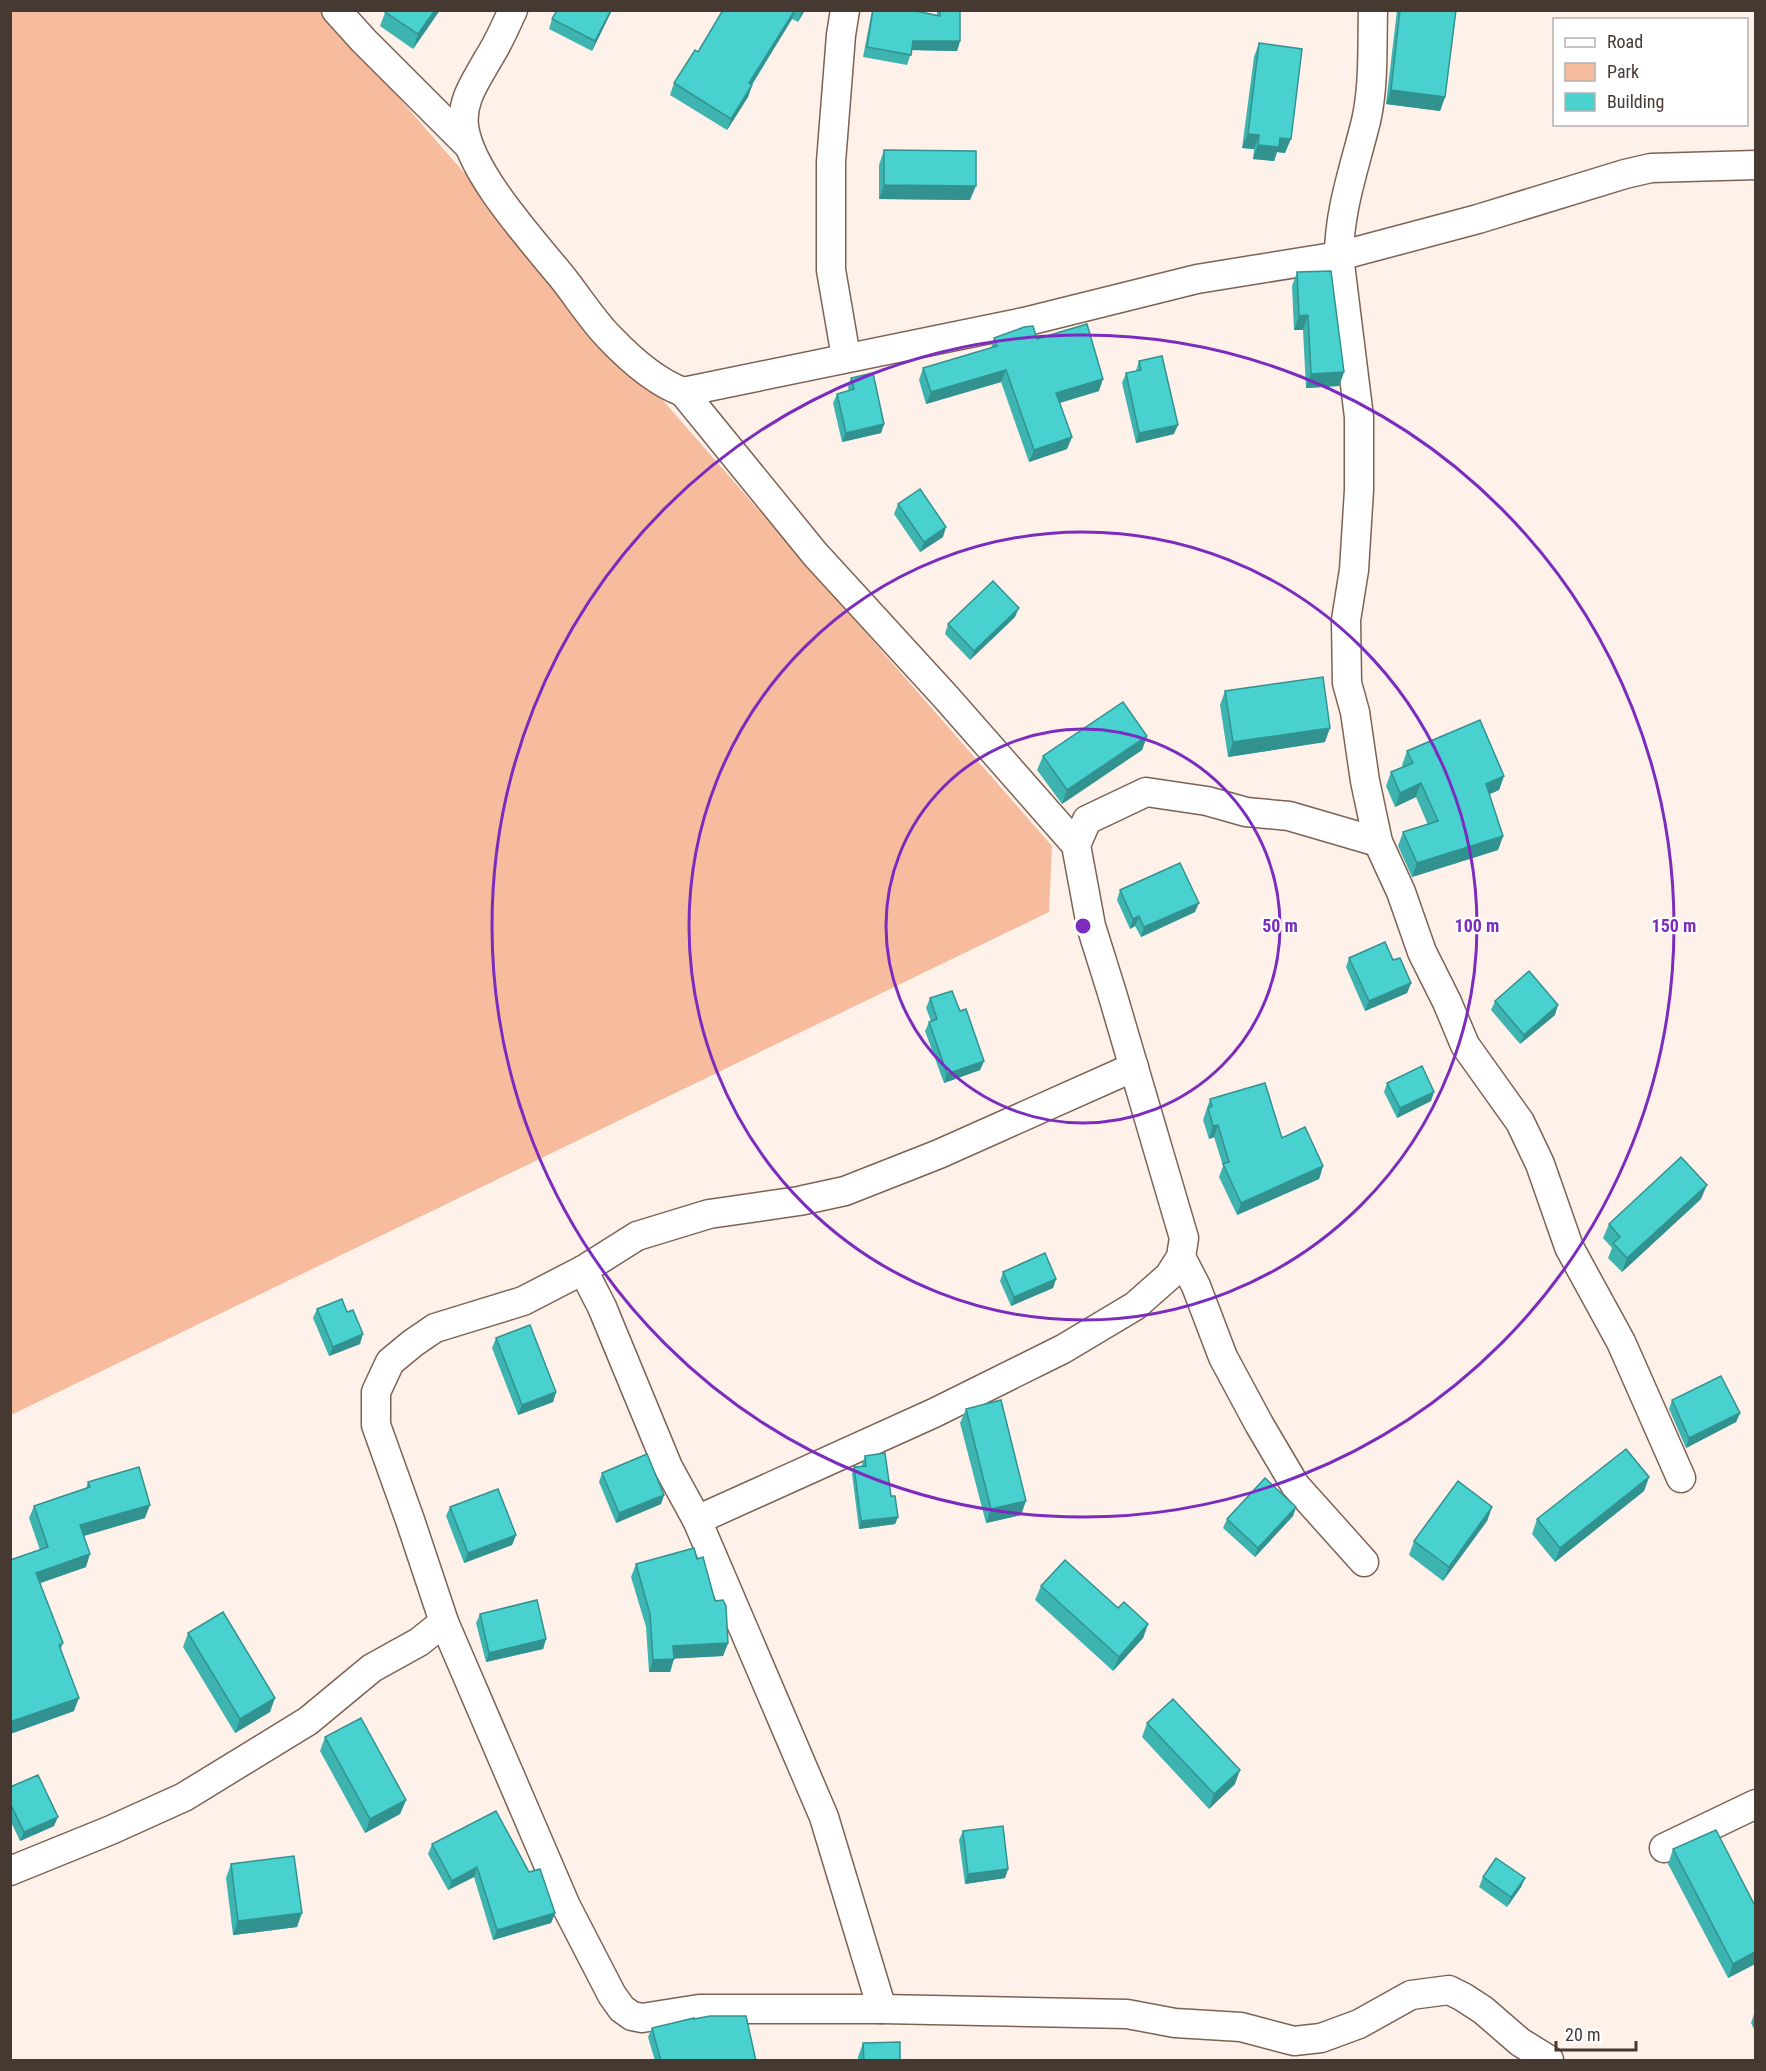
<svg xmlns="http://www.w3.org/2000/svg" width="1766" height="2071" font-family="'Roboto Condensed',sans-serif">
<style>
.green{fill:#f6bc9d}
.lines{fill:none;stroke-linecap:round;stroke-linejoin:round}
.street-casing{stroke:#7d6253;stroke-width:31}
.street{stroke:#fff;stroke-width:28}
.wall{fill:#3eb4b1}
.shaded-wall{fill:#329290}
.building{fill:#48d1ce;stroke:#329290;stroke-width:1.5}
.ring{fill:none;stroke:#7b2cbf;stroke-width:3}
.centre{fill:#7b2cbf;stroke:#fff;stroke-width:3}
.ring-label{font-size:18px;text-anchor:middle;font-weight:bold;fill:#7b2cbf;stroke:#fff;stroke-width:4.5;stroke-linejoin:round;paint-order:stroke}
</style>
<rect width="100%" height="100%" fill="#fef1ea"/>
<path class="green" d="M11,11h312l729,835 -3,66 -1038,503z"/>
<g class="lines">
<defs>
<g id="street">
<path d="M336,10l28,31 104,104"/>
<path d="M513,10c-8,17 -15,34 -25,49 -12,22 -27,41 -24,67 6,47 68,114 98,151 16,20 30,43 48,61 20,21 46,44 73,54l341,-70 173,-43 142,-23 139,-37 147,-45 26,-6 105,-3"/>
<path d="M845,10l-4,25 -10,127v108l15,87"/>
<path d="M1373,10c-1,37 1,76 -7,111 -11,45 -27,89 -27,135l20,161v73l-5,80 -8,50 1,63 8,29 10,69 13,61 23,50 21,60 25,50 18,43 55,77 20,42 29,83 52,95 60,136"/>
<path d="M683,392l132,162 130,142 131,149"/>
<path d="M1181,1257l15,29 27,71 36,67 36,61 69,77"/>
<path d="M583,1270l54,-34 72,-22 90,-13 46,-10 94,-37 195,-87"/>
<path d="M697,1520l127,297 58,192"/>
<path d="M444,1622l122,284 46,89 10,14 10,7 10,2 57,-9h183l245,5 48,9 66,4 53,14 27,-3 38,-14 52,-29 38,-5 14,7 20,13 37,32 29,18"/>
<path d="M1664,1848l92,-44"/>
<path d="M10,1871l101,-41 73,-33 124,-76 64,-53 47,-26 25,-20 -34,-102 -34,-95v-33l14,-30 23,-19 22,-15 88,-27 60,-31 19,37 66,160 29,53 237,-107 129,-64 72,-43 34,-30 12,-19 3,-19 -72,-245 -21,-67 -15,-81 11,-25 59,-28 61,9 39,11 43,4 89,26"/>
</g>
</defs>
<use href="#street" class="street-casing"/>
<use href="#street" class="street"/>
</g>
<g class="wall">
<path d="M386,10h54l-27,39 -33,-23z"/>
<path d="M612,10l-20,41 -43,-22 3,-10z"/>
<path d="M723,10h82l-7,12 -6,-3 -40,66 -4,12 -21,33 -57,-35 4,-12 24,-31z"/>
<path d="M872,10h39l26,5v-5h23v31l-3,10 -45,-1 -5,15 -44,-8z"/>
<path d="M1397,10h59l-11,87 -5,14 -54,-7z"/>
<path d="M1259,43l26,110 -8,-1 -3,9 -21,-2 1,-10 -12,-1 12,-91z"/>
<path d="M884,150l86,50 -91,-1v-34z"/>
<path d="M1297,272l47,100 -5,14 -33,2 -3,-58h-9l-2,-44z"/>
<path d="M994,338l43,1 62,52 -39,12 12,34 -5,12 -38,13 -28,-80 -75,22 -7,-24 4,-12 68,-20z"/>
<path d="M1139,361l35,73 -38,9 -14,-60 4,-10 10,-2z"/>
<path d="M851,378l33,46 -3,9 -39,9 -9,-39 4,-9 12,-3 -1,-4z"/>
<path d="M898,504l45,33 -23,15 -26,-38z"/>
<path d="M1015,617l-45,43 -25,-26 3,-10z"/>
<path d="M1225,691l100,51 -97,15 -8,-52z"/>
<path d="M1147,736l-5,14 -80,54 -25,-34 6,-14z"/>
<path d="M1407,751l97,25 -5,14 -10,4 14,42 -5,14 -86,27 -14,-31 5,-14 25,-7 -12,-28 -21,10 -9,-21 5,-14 12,-5 -1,-2z"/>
<path d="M1120,890l75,22 -54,25 -6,-11 -5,3 -13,-29z"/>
<path d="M1349,958l44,2 18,23 -4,10 -42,18 -19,-44z"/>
<path d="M930,998l30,13 24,50 -4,9 -36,13 -19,-52 4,-9 2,-1 -5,-13z"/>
<path d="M1495,1001l60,14 -35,29 -29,-34z"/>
<path d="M1387,1083l44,18 -34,17 -13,-26z"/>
<path d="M1210,1099l72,39 41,28 -4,13 -82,36 -18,-38 4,-11 -9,-29 -5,2 -6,-19z"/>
<path d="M1701,1199l-79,73 -14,-14 4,-10 -9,-10 6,-14z"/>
<path d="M1003,1272l53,7 -3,9 -42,18 -11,-25z"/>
<path d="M317,1309l43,35 -31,12 -16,-38z"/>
<path d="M496,1338l60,54 -3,10 -35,13 -26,-67z"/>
<path d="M1672,1400l68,13 -4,9 -50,26 -17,-39z"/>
<path d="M966,1409l55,106 -35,8 -26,-100z"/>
<path d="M865,1456l26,40 7,21 -3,7 -36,5 -7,-55 2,-7 8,-1v-2z"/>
<path d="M602,1473l62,22 -3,9 -45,19 -17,-41z"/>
<path d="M1649,1477l-5,14 -89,71 -23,-28 5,-15z"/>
<path d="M88,1482l57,36 -61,18 2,31 -46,16 23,60 -2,6 13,62 -64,23v-174l30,-10 -11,-32 5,-12 52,-18z"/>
<path d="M450,1507l66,28 -4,10 -48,18 -18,-47z"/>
<path d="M1296,1507l-3,9 -38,41 -32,-29 4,-9z"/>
<path d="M1492,1507l-5,14 -44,60 -34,-26 5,-14z"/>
<path d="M697,1559l31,84 -5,13 -49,2 -4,14h-21l-3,-45 -15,-50 5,-13z"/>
<path d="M1041,1586l77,22 30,16 -5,14 -30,33 -78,-71z"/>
<path d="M480,1614l66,25 -3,10 -57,13 -10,-39z"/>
<path d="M188,1633l82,79 -35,21 -52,-86z"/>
<path d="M1147,1723l88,61 -26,25 -67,-72z"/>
<path d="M325,1737l81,63 -6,14 -35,19 -45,-82z"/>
<path d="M10,1787l44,39 -34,15 -10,-21z"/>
<path d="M963,1831l45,38 -3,9 -40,6 -6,-44z"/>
<path d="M432,1844l97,28 26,41 -4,10 -58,17 -19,-63 -26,13 -20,-36z"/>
<path d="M1673,1849l82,57v58l-27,14 -60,-114z"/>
<path d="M231,1864l66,63 -64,8 -7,-57z"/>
<path d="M1483,1877l42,1 -4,9 -14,20 -28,-20z"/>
<path d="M1755,2011v20l-4,-8z"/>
<path d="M652,2028l104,33h-101l-7,-24z"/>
<path d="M863,2043l37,18h-42v-4z"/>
</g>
<g class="shaded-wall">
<path d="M435,10h5l-27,39 5,-15z"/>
<path d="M611,10h1l-20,41 3,-10z"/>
<path d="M795,10l-3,9 -47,76 4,-12z"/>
<path d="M802,10h3l-7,12z"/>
<path d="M913,41h47l-3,10 -47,-1z"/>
<path d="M752,85l-4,12 -21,33 4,-11z"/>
<path d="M1391,90l54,7 -5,14 -54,-7z"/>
<path d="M1248,134l11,1 -5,14 -12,-1z"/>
<path d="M1280,138l11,1 -6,14 -8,-1 -3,9 -21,-2 5,-14z"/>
<path d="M884,185l92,1 -6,14 -91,-1z"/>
<path d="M1308,315l-5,15h-9l5,-14z"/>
<path d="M1006,370l-5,12 -75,22 5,-12z"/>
<path d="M1344,372l-5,14 -33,2 5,-14z"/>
<path d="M1103,379l-4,12 -47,14 4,-12z"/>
<path d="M884,424l-3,9 -39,9 4,-9z"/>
<path d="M1178,425l-4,9 -38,9 3,-10z"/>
<path d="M1072,437l-5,12 -38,13 5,-12z"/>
<path d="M946,527l-3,10 -23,15 4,-10z"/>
<path d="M1019,608l-4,9 -45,43 4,-9z"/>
<path d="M1330,728l-5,14 -97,15 5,-15z"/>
<path d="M1147,736l-5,14 -80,54 5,-14z"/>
<path d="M1504,776l-5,14 -18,8 5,-14z"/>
<path d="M1421,783l-5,14 -21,10 5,-14z"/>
<path d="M1503,836l-5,14 -86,27 5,-14z"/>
<path d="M1199,903l-4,9 -54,25 3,-10z"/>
<path d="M1139,916l-4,10 -5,3 3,-10z"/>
<path d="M1411,983l-4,10 -42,18 4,-10z"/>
<path d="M1558,1005l-3,10 -35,29 4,-9z"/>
<path d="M984,1061l-4,9 -36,13 3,-9z"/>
<path d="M1434,1092l-3,9 -34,17 3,-10z"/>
<path d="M1218,1125l-4,12 -5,2 4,-13z"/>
<path d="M1323,1166l-4,13 -82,36 4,-12z"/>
<path d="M1707,1185l-6,14 -79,73 5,-14z"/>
<path d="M1056,1279l-3,9 -42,18 3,-9z"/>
<path d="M363,1334l-3,10 -31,12 4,-9z"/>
<path d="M556,1392l-3,10 -35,13 4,-10z"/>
<path d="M1740,1413l-4,9 -50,26 3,-10z"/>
<path d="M1649,1477l-5,14 -89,71 5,-14z"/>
<path d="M664,1495l-3,9 -45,19 3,-10z"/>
<path d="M1026,1501l-5,14 -35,8 5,-14z"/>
<path d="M150,1505l-5,13 -69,20 4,-13z"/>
<path d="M1296,1507l-3,9 -38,41 3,-9z"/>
<path d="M1492,1507l-5,14 -44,60 6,-14z"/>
<path d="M898,1517l-3,7 -36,5 2,-8z"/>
<path d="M516,1535l-4,10 -48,18 4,-10z"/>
<path d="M90,1554l-4,13 -54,19 4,-13z"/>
<path d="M1148,1624l-5,14 -30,33 6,-14z"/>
<path d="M546,1639l-3,10 -57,13 3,-9z"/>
<path d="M728,1643l-5,13 -54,3 4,-13z"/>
<path d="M674,1659l-4,13h-21l4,-12z"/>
<path d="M79,1698l-5,13 -64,23v-12z"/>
<path d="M275,1698l-5,14 -35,21 5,-14z"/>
<path d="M1240,1770l-5,14 -26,25 5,-15z"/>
<path d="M406,1800l-6,14 -35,19 5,-14z"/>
<path d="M58,1817l-4,9 -34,15 4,-9z"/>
<path d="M477,1867l-3,10 -26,13 4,-9z"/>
<path d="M1008,1869l-3,9 -40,6 3,-10z"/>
<path d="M1525,1878l-4,9 -14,20 4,-10z"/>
<path d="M302,1913l-5,14 -64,8 5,-14z"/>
<path d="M555,1913l-4,10 -58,17 4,-10z"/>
<path d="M1755,1952v12l-27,14 5,-14z"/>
</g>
<g class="building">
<path d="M386,10h49l-17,24 -33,-22z"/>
<path d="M557,10h54l-16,31 -43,-22z"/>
<path d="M723,10h72l-46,73 3,2 -21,34 -57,-36 21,-33 3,2z"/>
<path d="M873,10h38l29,6v-6h20v31h-47l-2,14 -44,-8z"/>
<path d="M1400,10h56l-11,87 -54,-7z"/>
<path d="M1259,43l43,6 -11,90 -11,-1 -1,9 -21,-2 1,-10 -11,-1z"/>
<path d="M884,150l92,1v35l-92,-1z"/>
<path d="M1331,271l13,101 -33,2 -3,-59 -9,1 -2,-44z"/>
<path d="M1087,324l16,55 -47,14 16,44 -38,13 -28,-80 -75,22 -8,-24 74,-22 -3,-8 30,-11 9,-1 4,13z"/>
<path d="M1162,356l16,69 -39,8 -13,-60 15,-3 -2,-9z"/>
<path d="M873,373l11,51 -38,9 -9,-39 17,-5 -3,-11z"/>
<path d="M920,489l26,38 -22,15 -26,-38z"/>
<path d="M993,581l26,27 -45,43 -26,-27z"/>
<path d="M1323,677l7,51 -97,14 -8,-51z"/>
<path d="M1123,702l24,34 -80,54 -24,-34z"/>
<path d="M1480,720l24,56 -18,8 17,52 -86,27 -14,-31 35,-11 -17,-38 -21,10 -9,-21 22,-9 -6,-12z"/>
<path d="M1180,863l19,40 -55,24 -5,-11 -6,3 -13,-29z"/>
<path d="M1385,942l8,18 7,-2 11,25 -42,18 -20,-43z"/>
<path d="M1529,971l29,34 -34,30 -29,-34z"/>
<path d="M952,991l8,20 6,-2 18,52 -37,13 -18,-52 8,-3 -7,-21z"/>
<path d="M1422,1066l12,26 -34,16 -13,-25z"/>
<path d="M1265,1083l17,55 23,-11 18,39 -82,37 -18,-39 6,-2 -11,-37 -5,1 -5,-18 4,-2 -2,-7z"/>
<path d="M1681,1157l26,28 -80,73 -14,-15 7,-6 -11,-13z"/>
<path d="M1045,1253l11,26 -42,18 -11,-25z"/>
<path d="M342,1299l5,13 6,-2 10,24 -30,13 -16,-38z"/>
<path d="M530,1325l26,67 -34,13 -26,-67z"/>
<path d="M1721,1376l19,37 -51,25 -17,-38z"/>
<path d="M1001,1400l25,101 -35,8 -25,-100z"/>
<path d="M1626,1449l23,28 -89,71 -23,-29z"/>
<path d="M885,1453l6,43h4l3,21 -37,4 -7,-54 12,-1 -1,-10z"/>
<path d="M647,1454l17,41 -45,18 -17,-40z"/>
<path d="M139,1467l11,38 -70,20 10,29 -54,19 27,70 -4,2 20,53 -69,24v-162l38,-13 -14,-41 56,-19 -2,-5z"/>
<path d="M1265,1478l31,29 -38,41 -31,-29z"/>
<path d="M1458,1481l34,26 -43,60 -35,-26z"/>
<path d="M498,1489l18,46 -48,18 -18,-46z"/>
<path d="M694,1548l3,11 6,-2 12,44 8,-1 3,6 2,37 -55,3 1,13 -21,1 -3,-46 -14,-50z"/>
<path d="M1065,1560l53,48 6,-6 24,22 -29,33 -78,-71z"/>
<path d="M537,1600l9,39 -57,14 -9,-39z"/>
<path d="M223,1612l52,86 -35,21 -52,-86z"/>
<path d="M1173,1699l67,71 -26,24 -67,-71z"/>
<path d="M361,1718l45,82 -36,19 -45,-82z"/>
<path d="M38,1775l20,42 -34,15 -14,-29v-16z"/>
<path d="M496,1811l33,61 11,-3 15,44 -58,17 -20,-63 -25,14 -20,-37z"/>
<path d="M1003,1826l5,43 -40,5 -5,-43z"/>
<path d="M1716,1830l39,76v46l-22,12 -60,-115z"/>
<path d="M294,1856l8,57 -64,8 -7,-57z"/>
<path d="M1496,1858l29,20 -14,19 -28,-20z"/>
<path d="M710,2016h36l10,45h-95l-9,-33 42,-10v1z"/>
<path d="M900,2042v19h-36l-1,-18z"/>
</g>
<g class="ring">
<circle cx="1083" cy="926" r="197"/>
<circle cx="1083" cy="926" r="394"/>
<circle cx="1083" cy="926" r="591"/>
</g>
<circle cx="1083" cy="926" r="9" class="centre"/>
<g class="ring-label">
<text x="1280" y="932">50 m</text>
<text x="1477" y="932">100 m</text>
<text x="1674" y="932">150 m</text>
</g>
<rect width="1766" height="2071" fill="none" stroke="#463932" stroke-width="24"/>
<rect x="1553" y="18" width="195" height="108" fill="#ffffff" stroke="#b5b0ad" stroke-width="1.5"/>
<rect x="1565" y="38" width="30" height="9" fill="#ffffff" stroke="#b5b0ad" stroke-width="1.5"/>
<text x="1607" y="48" font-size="18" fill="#463932">Road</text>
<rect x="1565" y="63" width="30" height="18" fill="#f6bc9d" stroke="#b5b0ad" stroke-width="1.5"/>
<text x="1607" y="78" font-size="18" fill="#463932">Park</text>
<rect x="1565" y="93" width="30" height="18" fill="#48d1ce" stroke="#b5b0ad" stroke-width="1.5"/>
<text x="1607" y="108" font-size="18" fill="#463932">Building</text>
<path d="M1556 2041v9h80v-9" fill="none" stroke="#463932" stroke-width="3"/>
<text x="1565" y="2041" font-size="18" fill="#463932" stroke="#ffffff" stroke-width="4.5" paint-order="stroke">20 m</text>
</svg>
